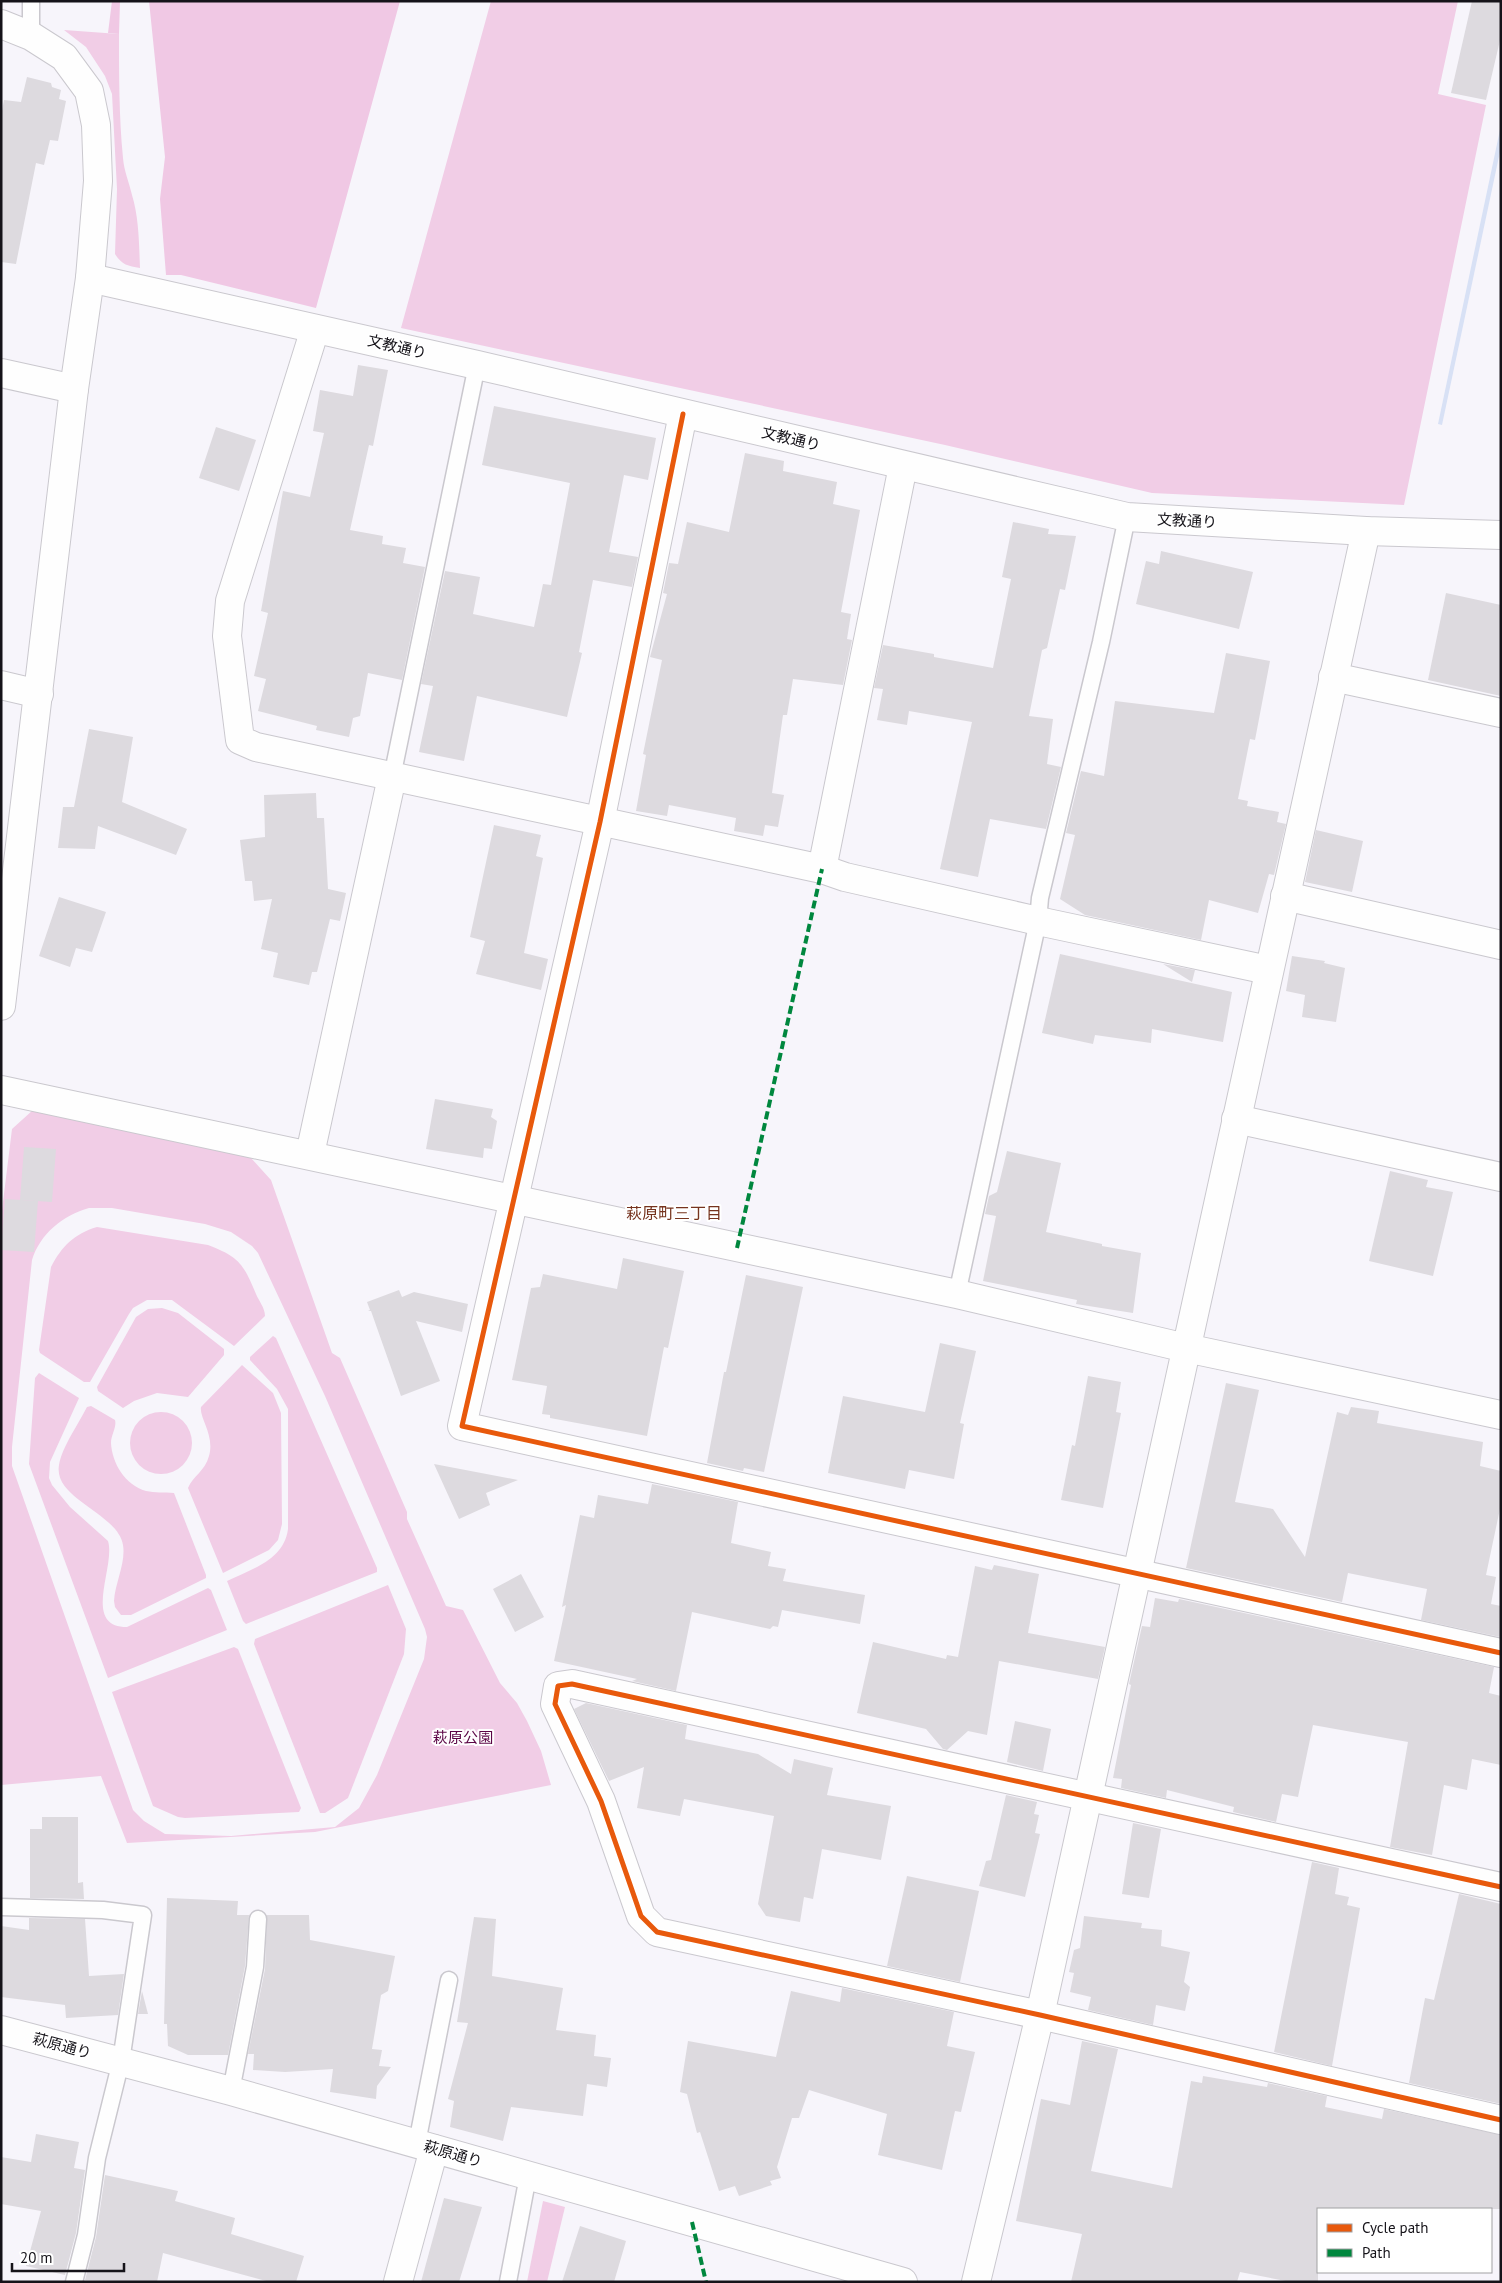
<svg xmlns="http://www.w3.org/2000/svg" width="1502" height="2283" font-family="'PT Sans','Noto Sans JP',sans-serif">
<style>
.green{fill:#f1cde6;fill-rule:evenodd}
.forest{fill:#f0c8e4}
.water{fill:#d8e1f5}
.building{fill:#dddadf}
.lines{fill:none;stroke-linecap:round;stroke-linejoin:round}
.service-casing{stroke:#cac8ce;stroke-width:19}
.minor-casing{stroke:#cac8ce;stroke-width:30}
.tertiary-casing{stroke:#cac8ce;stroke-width:30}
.service{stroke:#fefefe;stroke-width:16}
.minor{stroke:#fefefe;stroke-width:28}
.tertiary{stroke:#fefefe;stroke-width:28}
.quiet{stroke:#00873e;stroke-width:4;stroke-dasharray:8 4;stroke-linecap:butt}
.cycleway-casing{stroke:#fff;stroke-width:8}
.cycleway{stroke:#e8590c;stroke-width:5}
.labels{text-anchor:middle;stroke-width:4;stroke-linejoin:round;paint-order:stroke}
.street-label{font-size:15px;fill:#151319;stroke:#fff}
.park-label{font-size:15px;fill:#5b0646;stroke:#fff}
.neighbourhood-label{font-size:16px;fill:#76331e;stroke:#fff}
</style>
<rect width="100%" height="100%" fill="#f7f5fb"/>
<g class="green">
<path d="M491,1h967l-20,93 48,11 -82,400 -252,-12 -207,-48 -544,-117z"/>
<path d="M64,30l55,4c0,41 0,83 4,124 1,13 6,24 9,37 7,23 7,49 8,73 -12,-2 -18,-3 -25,-14l2,-65 -5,-95 -7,-18 -19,-29z"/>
<path d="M33,1110l218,48 20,22 61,173 8,5 67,154v7l39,87 17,4 37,73 17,20 10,18 14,30 10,34 -236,47 -188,11 -26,-67 -100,9v-567l11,-89zM89,1208h23l93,16 26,8 21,14 6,7 67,143 100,233 2,8 -3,22 -47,116 -18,33 -24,19 -104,9 -66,-2 -21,-13 -11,-11 -121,-344v-19l20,-187c8,-26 31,-45 57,-52z"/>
<path d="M97,1227l111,18c31,12 35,18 48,49 3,7 9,14 9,22l-31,30 -62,-46h-25l-14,8 -4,6 -39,68h-6l-44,-29 -1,-3 12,-83c11,-21 23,-33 46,-40z"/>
<path d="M162,1308l16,5 46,36v6l-36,42 -31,-4 -23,8 -11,7 -25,-17 -1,-4 39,-70 12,-8z"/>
<path d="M273,1336l3,2 101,230v4l-131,52 -3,-3 -16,-40c25,-12 57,-21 61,-52v-120l-11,-20 -27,-29v-3z"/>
<path d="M242,1365l31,28 8,20 1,111 -4,16 -9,10 -46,23 -35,-85c5,-12 17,-17 21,-32 6,-21 -10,-38 -8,-49z"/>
<path d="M39,1373l40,25 -29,64 -1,16 3,7 18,22 38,34c8,25 -27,86 19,86l81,-39 3,2 16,40 -119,48 -79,-214 6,-86z"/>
<path d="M91,1406l24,14c2,7 -4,15 -4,23 1,20 14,42 35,48 9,2 18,1 28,2l32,82v3l-75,37h-10l-6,-8 -1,-6c1,-18 12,-38 9,-56 -5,-32 -70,-46 -64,-80 3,-18 20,-42 28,-58z"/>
<circle cx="161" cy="1443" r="31"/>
<path d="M388,1585l18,44 -2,25 -56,144 -23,15h-5l-66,-169 1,-5z"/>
<path d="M234,1647l4,2 63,159 -2,4 -114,6 -7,-1 -25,-11 -41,-114z"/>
<path d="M543,2201l22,6 -18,75h-20z"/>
</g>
<g class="forest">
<path d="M112,1h8l-1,33 -11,-1z"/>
<path d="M149,1h251l-84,307 -135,-33h-15l-6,-76 5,-42z"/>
</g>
<path class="water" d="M1501,125v22l-59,278 -4,-1z"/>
<g class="building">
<path d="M1472,1h29v35l-15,64 -35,-7z"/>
<path d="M27,77l24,6 1,4 9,3 -2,9 7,2 -8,40 -8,-1 -6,25 -8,-2 -20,101 -15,-2v-146l3,-16 17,2z"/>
<path d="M358,365l30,5 -15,76 -4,-1 -19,85 33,6 -1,8 24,4 -3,15 22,4 -23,113 -34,-7 -8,43 -7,2 -4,19 -33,-7 1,-4 -59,-15 8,-32 -12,-3 14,-63 -7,-2 22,-120 27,6 14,-64 -11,-2 7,-41 33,6z"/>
<path d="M494,406l162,32 -8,42 -24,-5 -15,77 29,5 -6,30 -39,-7 -14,72 3,1 -15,64 -90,-21 -13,65 -45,-9 14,-66 -12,-2 24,-113 35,6 -7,37 61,13 9,-43 8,1 19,-102 -88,-18z"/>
<path d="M216,427l40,13 -17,51 -40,-13z"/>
<path d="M745,453l39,8 -1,10 54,11 -4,22 27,6 -19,102 10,2 -4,25 5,1 -9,45 -50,-6 -6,36h-4l-11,78 12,2 -6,32 -13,-2 -2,11 -29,-5 2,-13 -67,-13 -2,11 -31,-5 10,-56 -3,-1 19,-94 -12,-3 17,-63 -4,-1 6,-30 9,1 9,-42 42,10z"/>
<path d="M1013,522l36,7 -1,5 28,2 -11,54 -5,-1 -13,59 -5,2 -13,66 24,3 -6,45 14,3 -15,62 -56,-10 -12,58 -38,-8 32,-147 -63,-11 -2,14 -30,-5 6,-31 -9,-1 9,-43 51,9v3l59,11 18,-89 -9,-2z"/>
<path d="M1161,551l92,21 -14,57 -103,-25 10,-43 13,3z"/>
<path d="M1446,593l55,12v91l-73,-16z"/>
<path d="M1226,653l44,8 -15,79 -5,-1 -12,60 10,2 -1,5 32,6 -2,10 9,2 -12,51 -5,-1 -11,39 -49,-13 -8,40 -116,-25 -25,-16 15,-64 -9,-2 15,-62 23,5 11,-75 99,12z"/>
<path d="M89,729l44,8 -11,65 65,27 -11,26 -78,-29 -3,23 -37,-1 5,-41h11z"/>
<path d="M316,793l1,25h7l4,71 18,4 -6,28 -10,-2 -13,53h-5l-3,13 -36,-8 5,-24 -17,-4 11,-50 -18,2 -2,-20h-7l-5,-41 25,-3 -1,-42z"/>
<path d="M494,825l47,10 -5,21 7,2 -19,95 24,6 -7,31 -65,-16 9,-33 -15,-4z"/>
<path d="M1316,830l47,11 -11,51 -47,-10z"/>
<path d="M59,897l47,15 -14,40 -16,-4 -6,19 -31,-11z"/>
<path d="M1060,954l172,38 -9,50 -71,-13 -1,14 -56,-8 -2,9 -51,-11z"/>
<path d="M1292,956l33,5 -1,2 21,5 -9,54 -34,-5 3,-22 -19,-4z"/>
<path d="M1163,964l32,6 -3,12z"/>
<path d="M435,1099l58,10 -2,8 6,4 -5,28 -8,-1 -1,10 -57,-9z"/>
<path d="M24,1147l32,2 -4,53 -32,-2z"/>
<path d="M1007,1151l54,12 -15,69 56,12v2l39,7 -8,60 -57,-9 1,-4 -94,-19 13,-65 -11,-2 4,-18 8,-4z"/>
<path d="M1390,1171l38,9 -2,7 27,5 -20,84 -64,-15z"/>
<path d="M5,1199l33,2 -4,51 -33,-2z"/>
<path d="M623,1258l61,13 -16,77 -4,-1 -17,89 -97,-18v-3l-8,-1 5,-28 -35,-6 19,-92 9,-1 3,-13 74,15z"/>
<path d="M746,1275l57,12 -39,185 -20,-4 -1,3 -36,-8 17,-91h2z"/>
<path d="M399,1290l3,7 12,-5 54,12 -6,28 -46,-11 24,60 -39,15 -30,-85h-3l2,-1 -3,-8z"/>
<path d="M940,1343l36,8 -16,72 4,1 -10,55 -45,-9 -4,19 -77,-16 15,-77 82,16z"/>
<path d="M1088,1376l33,6 -5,30 5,1 -18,95 -42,-8 11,-55 3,1z"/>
<path d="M1226,1383l33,7 -24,112 38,7 32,48 32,-145 11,3 3,-8 28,4 -2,12 106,19 -3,24 21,5v33l-15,71 10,2 -5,27 10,2 -1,31 -79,-17 6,-31 -79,-16 -6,29 -156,-34z"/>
<path d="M434,1464l84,16 -32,13 4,12 -31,14z"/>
<path d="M652,1484l86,18 -7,41 40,9 -3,14 18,3 -3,12 82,14 -5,29 -78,-14 -4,17 -5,-1 -3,3 -78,-17 -16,79 -44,-10 5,-2 -83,-18 12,-56 -4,2 18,-92 14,3 4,-23 50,9z"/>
<path d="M994,1565l45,9 -11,59 77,14 -7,32 -99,-18 -12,74 -19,-4 -21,19 -4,-1 -17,-20 -69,-16 16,-71 73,17 1,-4 11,2 17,-91 17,4z"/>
<path d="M521,1574l23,43 -29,15 -22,-43z"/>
<path d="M1155,1598l23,4 1,-3 315,68 -5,26 12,3v69l-29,-6 -5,31 -23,-5 -12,70 -42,-8 18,-105 -95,-17 -15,72 -16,-3 -6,28 -43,-10 1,-5 -67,-17 -1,8 -45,-10 1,-9 -9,-1 18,-93 -2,-1 13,-58 8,1z"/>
<path d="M586,1703l101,22 -2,14 73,15 33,20 3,-15 39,9 -6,27 64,11 -10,54 -59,-11 -9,50 -9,-2 -4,25 -34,-6 -8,-12 16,-88 -90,-17 -4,17 -43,-8 7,-41 -35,14 -35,-72z"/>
<path d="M1015,1721l36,8 -8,42 -36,-9z"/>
<path d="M1006,1795l31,7 -3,12 5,1 -4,18 5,1 -15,63 -46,-11 7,-25 5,-1z"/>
<path d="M42,1817h36v66l5,-1 1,17 -54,-1v-69h12z"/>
<path d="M1133,1823l28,6 -12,69 -27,-4z"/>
<path d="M1312,1862l27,6 -4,26 14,3 -2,8 13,3 -28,158 -58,-14z"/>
<path d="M907,1876l72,15 -19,91 -73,-16z"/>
<path d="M1459,1894l42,10v200l-92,-21 16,-85 9,2z"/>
<path d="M167,1898l71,3 -1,14h12l-4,51 -17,89h-40l-20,-9 -1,-22h-3z"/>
<path d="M267,1915h42l1,25 85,16 -7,35 -7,4 -9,54 10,1 -3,16 12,1 -14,19 -1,13 -46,-7 3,-23 -48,3 -32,-2 1,-16h-6l17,-85z"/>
<path d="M1084,1916l58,7 -1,5 21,2 -1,16 29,6 -6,30 6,5 -5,24 -29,-6 -3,20 -65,-15 3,-13 -21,-5 4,-19 -5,-1 5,-22 6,-2z"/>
<path d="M474,1917l22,2 -4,57 71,12 -7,42 40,5 -2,21 17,2 -4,29 -20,-3 -4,32 -72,-9 -8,34 -53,-14 4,-26 -6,-2 20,-76 -11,-1z"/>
<path d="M29,1918l56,1 4,57 35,-2 -6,41 -52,3 -1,-13 -64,-8v-71l28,4z"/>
<path d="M842,1988l112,24 -7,34 28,6 -14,60 -6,-1 -13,59 -64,-15 9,-41 -78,-24 -10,28h-7l-15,49 4,11 -11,3 2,4 -33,11 -4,-10 -16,5 -19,-59 -3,1 -10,-39 -7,-2 8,-51 88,16 15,-66 49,11z"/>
<path d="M142,1991l6,23h-10z"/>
<path d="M1082,2041l36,8 -27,122 81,17 19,-107 11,2 1,-7 64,11 1,-4 59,13 -2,11 57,12 2,-10 117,26v74h-183v73h-27l-51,-10 -3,10h-166l11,-48 -66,-13 25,-122 29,6z"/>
<path d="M36,2134l43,8 -5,26 11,2 -9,63 -11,42 -39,-9 15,-55 -40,-7v-47l30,5z"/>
<path d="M105,2175l73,16 -3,10 60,17 -4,16 73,22 -8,26h-26l-107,-29 -6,29 -72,-2 11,-43z"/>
<path d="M444,2198l38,9 -23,75h-38z"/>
<path d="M580,2226l46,15 -12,41h-52z"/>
</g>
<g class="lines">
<defs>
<g id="service">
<path d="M31,1v35"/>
<path d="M392,777l85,-412"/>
<path d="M957,1294l81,-373 2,-23 61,-256 26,-125"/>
<path d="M1,1907l102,3 40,5 -22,146 -24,97 -11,77 -12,47"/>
<path d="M231,2091l24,-124 3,-48"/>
<path d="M417,2143l32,-163"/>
<path d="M508,2282l20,-106"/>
</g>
<g id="minor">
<path d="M1,24l30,12 33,21 25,34 7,34 2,56 -8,97 -16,111 -73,617"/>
<path d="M315,329l-85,272 -3,35 13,104 16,7 566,122 23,8 193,44 230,49"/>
<path d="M1,373l73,16"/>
<path d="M683,414l-83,408 -138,604 1039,227"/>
<path d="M1333,677l168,36"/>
<path d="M1,685l38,9"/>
<path d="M822,869l81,-403"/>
<path d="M1285,896l216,49"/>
<path d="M1,1090l956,204 229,54 315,67"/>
<path d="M1236,1119l265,58"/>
<path d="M310,1154l82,-377"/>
<path d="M1501,1887l-929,-203 -14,2 -3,18 46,97 40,115 16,16 383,83 461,105"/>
<path d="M398,2282l36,-133"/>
<path d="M976,2282l64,-267 326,-1484"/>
</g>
<g id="tertiary">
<path d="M90,278l387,87 650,152 239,14 135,4"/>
<path d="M1,2030l230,61 672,191"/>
</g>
</defs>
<use href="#service" class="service-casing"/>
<use href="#minor" class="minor-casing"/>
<use href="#tertiary" class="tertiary-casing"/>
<use href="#service" class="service"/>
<use href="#minor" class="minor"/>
<use href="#tertiary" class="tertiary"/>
<g class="quiet">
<path d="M737,1248l85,-379"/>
<path d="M692,2222l14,60"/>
</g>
<defs>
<g id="cycleway">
<path d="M683,414l-83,408 -138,604 1039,227"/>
<path d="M1501,1887l-929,-203 -14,2 -3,18 46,97 40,115 16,16 383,83 461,105"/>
</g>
</defs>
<use href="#cycleway" class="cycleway-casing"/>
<use href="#cycleway" class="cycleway"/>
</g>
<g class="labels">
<g class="street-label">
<text transform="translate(397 347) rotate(13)" y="5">文教通り</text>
<text transform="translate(791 439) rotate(13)" y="5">文教通り</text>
<text transform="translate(1187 521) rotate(3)" y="5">文教通り</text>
<text transform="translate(62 2046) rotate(15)" y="5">萩原通り</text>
<text transform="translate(453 2154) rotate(16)" y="5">萩原通り</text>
</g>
<g class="park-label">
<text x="463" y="1743">萩原公園</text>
</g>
<g class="neighbourhood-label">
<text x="674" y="1219">萩原町三丁目</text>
</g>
</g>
<rect width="1502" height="2283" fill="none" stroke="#151319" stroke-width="5"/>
<rect x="1317" y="2208" width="175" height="65" fill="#ffffff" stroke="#a1a1a3"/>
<rect x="1327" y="2224" width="25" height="8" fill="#e8590c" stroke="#a1a1a3"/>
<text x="1362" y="2233" font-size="15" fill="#151319">Cycle path</text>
<rect x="1327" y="2249" width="25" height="8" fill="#00873e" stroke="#a1a1a3"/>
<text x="1362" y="2258" font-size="15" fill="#151319">Path</text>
<path d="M12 2263v8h112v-8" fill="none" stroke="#151319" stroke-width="2.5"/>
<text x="20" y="2263" font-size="15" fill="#151319" stroke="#ffffff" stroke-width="4" paint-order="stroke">20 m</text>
</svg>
